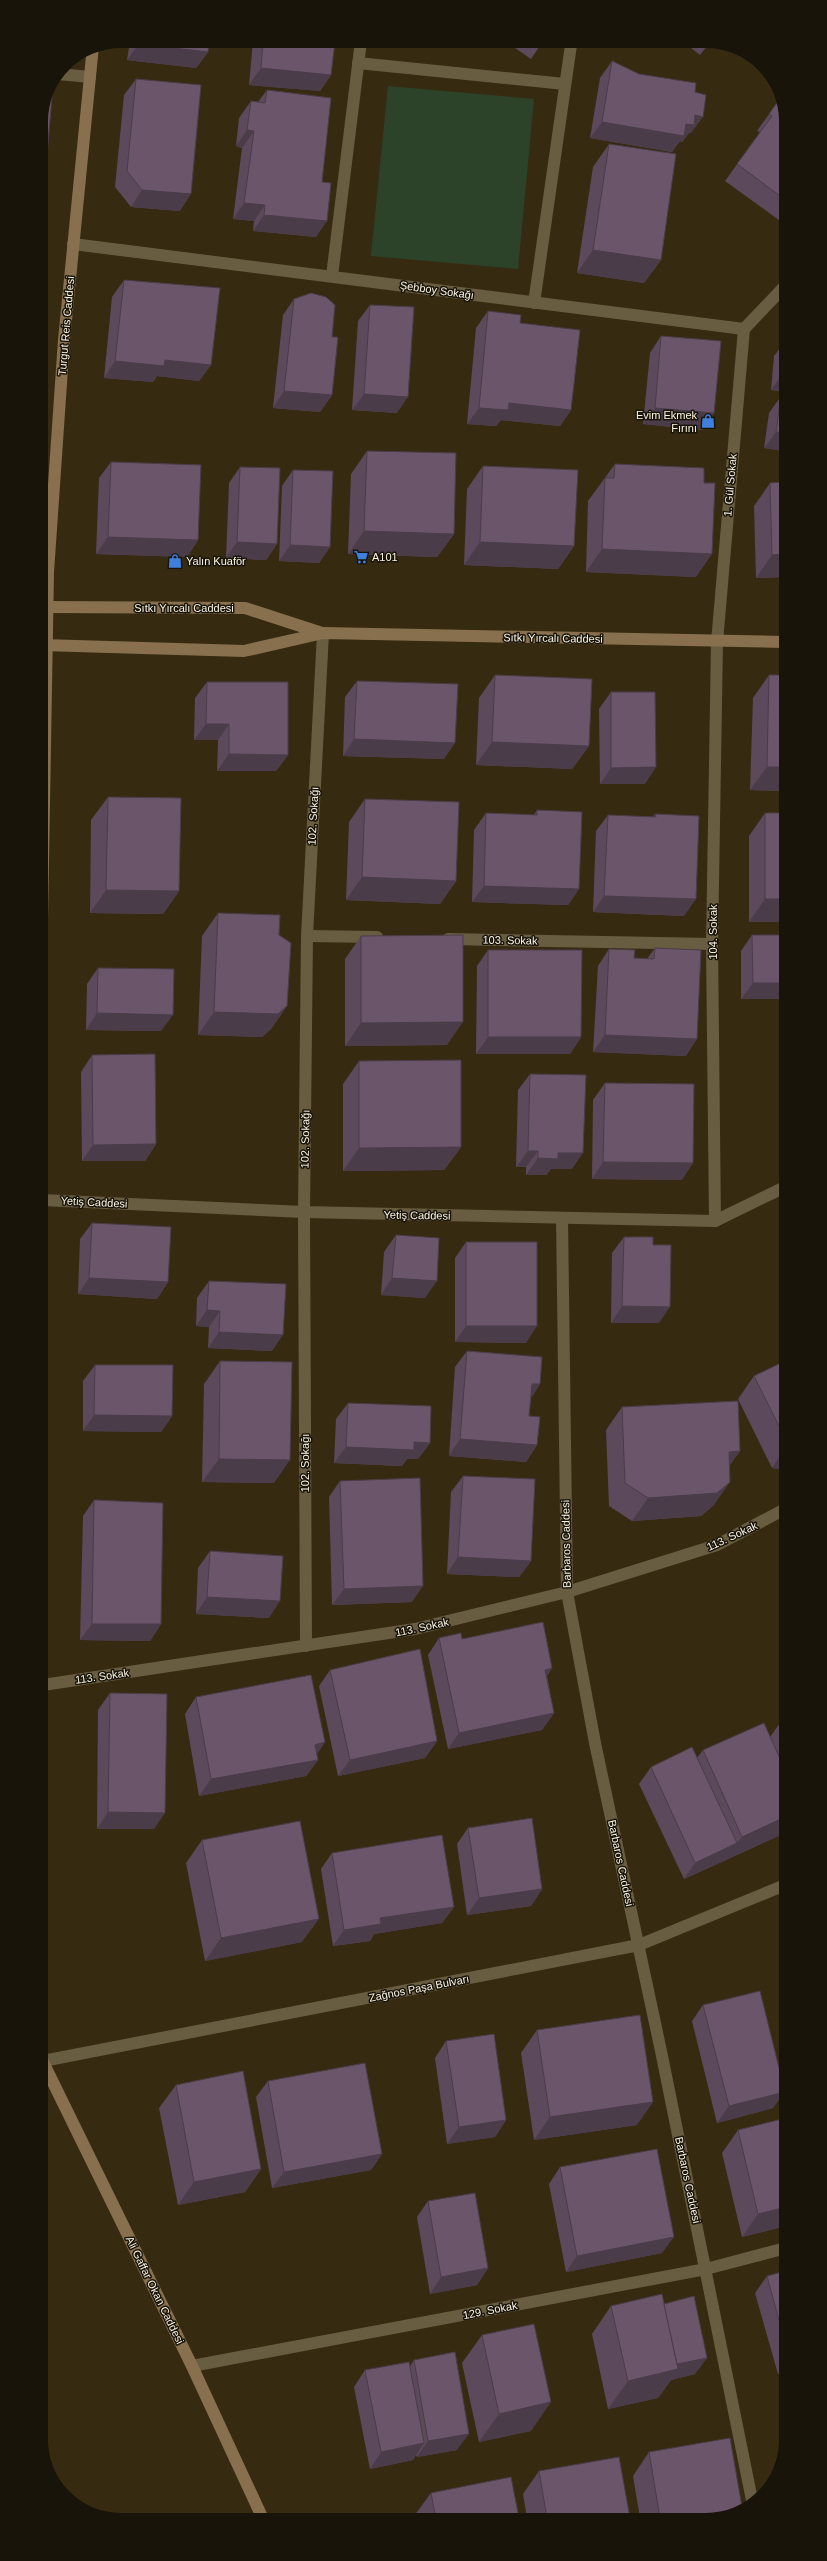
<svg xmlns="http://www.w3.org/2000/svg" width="827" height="2561" font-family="Arial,sans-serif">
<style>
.green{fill:#2c432a}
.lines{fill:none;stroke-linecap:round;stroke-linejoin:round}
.street{stroke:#685d41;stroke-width:12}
.secondary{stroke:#88704e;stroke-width:12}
.wall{fill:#5c495b}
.shaded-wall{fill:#4b3c4a}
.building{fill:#6b556a;stroke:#4b3c4a}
.labels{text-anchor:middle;stroke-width:3;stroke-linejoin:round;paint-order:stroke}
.street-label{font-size:11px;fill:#faf4e4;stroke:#191409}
.poi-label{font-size:11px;fill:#faf4e4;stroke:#191409;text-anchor:start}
</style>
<rect width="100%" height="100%" fill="#362b11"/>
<path class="green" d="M388,86l146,13 -16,170 -147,-13z"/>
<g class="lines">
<g class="street">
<path d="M358,63l207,21"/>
<path d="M58,74l32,3"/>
<path d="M73,244l671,85 40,-42"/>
<path d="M332,276l29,-235"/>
<path d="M534,303l37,-258 3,-4"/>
<path d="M307,936l70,1"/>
<path d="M448,939l264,5"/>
<path d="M42,1200l262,12 411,9 70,-34"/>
<path d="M562,1218l5,374 28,151 66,308 91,449"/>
<path d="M715,1221l-3,-277 5,-302 27,-313"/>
<path d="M306,1646l-2,-434 3,-276 16,-303"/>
<path d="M43,1685l372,-56 152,-37 150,-47 68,-36"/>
<path d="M43,2061l596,-116 146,-60"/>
<path d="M192,2366l514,-97 80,-21"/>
</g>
<g class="secondary">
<path d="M42,607l203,1 77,25"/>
<path d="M42,645l202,6 79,-18 461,9"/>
<path d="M42,919l6,-347 16,-232 29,-294"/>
<path d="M43,2062l149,304 71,153"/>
</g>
</g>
<g class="wall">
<path d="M130,41h79l-1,11 -12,16 -69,-8z"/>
<path d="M253,41h82l-4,34 -11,16 -71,-6z"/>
<path d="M505,41h38l-12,18z"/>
<path d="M682,41h29l-11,14z"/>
<path d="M612,61l79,72h-2l-7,9 -2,-1 -8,11 -82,-14 10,-60z"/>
<path d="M136,79l44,132 -49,-4 -16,-20 9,-92z"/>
<path d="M267,90l55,92 -6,55 -63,-6 1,-10 -21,-2 9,-71 -6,-2 3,-28 12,-17 7,1z"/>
<path d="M781,97l2,4v122l-58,-42 35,-49 -3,-1z"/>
<path d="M609,144l52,116 -17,23 -67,-10 16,-106z"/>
<path d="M124,280l87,85 -12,16 -42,-5 -4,6 -49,-4 8,-81z"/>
<path d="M294,299l38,38v58l-12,17 -47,-4 10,-93z"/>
<path d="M370,305l27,108 -45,-3 6,-89z"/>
<path d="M488,311l32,12 51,87 -11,16 -59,-6 -5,6 -29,-2 9,-96z"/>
<path d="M661,336l53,77 -12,17 -59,-6 7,-71z"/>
<path d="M784,343v108l-20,-3 5,-35 10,-14v-8l-8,-1 3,-34z"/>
<path d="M367,451l87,83 -17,23 -89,-3 3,-80z"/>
<path d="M111,462l87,78 -11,17 -91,-3 3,-76z"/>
<path d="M615,464l81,113 -110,-5 2,-71z"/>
<path d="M483,466l91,80 -16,23 -94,-4 3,-76z"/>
<path d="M240,467l37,77 -11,16 -40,-2 3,-75z"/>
<path d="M293,470l37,77 -11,16 -40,-2 3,-75z"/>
<path d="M784,482v95l-28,1 -2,-72 16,-23z"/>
<path d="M495,675l94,71 -17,23 -96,-4 3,-67z"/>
<path d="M769,675h15v116l-34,-1 3,-92z"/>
<path d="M357,681l87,78 -101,-3 2,-59z"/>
<path d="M207,682l81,73 -12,16h-59l1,-31h-24l1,-42z"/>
<path d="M611,692l34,92h-45l-1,-75z"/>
<path d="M108,797l71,94 -16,23 -73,-1 1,-93z"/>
<path d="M365,799l91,82 -16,23 -94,-4 3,-78z"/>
<path d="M537,810l42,79 -11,16 -96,-3 2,-72 12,-17 48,2z"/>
<path d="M765,813h19v109h-35v-86z"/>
<path d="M655,814l29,102 -91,-4 3,-81 12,-16 45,2z"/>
<path d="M218,913l61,22 8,71 -16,23 -9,8 -64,-2 4,-99z"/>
<path d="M752,935l32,64h-43v-48z"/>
<path d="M361,936l86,109 -102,1v-87z"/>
<path d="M655,948l31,108 -93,-4 5,-86 11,-17 25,9 13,1z"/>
<path d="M488,950l93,87 -11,17h-94l1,-88z"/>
<path d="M98,968l63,63 -75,-1 1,-46z"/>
<path d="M92,1055l64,89 -11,17h-63l-1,-89z"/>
<path d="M359,1061l102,86 -17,23 -101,1v-87z"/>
<path d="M530,1074l42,95h-21l-5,6h-20v-8h-10l2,-77z"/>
<path d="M605,1083l77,97 -90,-1 1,-79z"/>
<path d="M92,1223l76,59 -11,17 -79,-5 2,-55z"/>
<path d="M396,1235l29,63 -44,-3 3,-43z"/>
<path d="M624,1237l29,8 6,78h-48l1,-70z"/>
<path d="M466,1242l60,101 -71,-1v-84z"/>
<path d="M209,1281l63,70 -64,-3 1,-21 -13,-1 1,-28z"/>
<path d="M467,1351l73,33 -9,14 -2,18 8,29 -11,17 -77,-6 6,-89z"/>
<path d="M220,1361l54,122 -72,-1 2,-98z"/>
<path d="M785,1361v109l-13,-2 -34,-69 16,-23z"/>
<path d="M95,1365l77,51 -11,16 -78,-1v-50z"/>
<path d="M348,1403l82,40 -12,16h-11l-5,7 -68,-3 2,-44z"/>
<path d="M622,1407l118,44 -11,15 -15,39 -13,11 -69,5 -23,-15 -3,-76z"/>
<path d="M463,1476l68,85 -12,16 -72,-3 4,-82z"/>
<path d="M340,1481l72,121 -80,3 -3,-108z"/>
<path d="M94,1500l67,124 -11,17 -70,-1 3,-124z"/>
<path d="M210,1551l59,67 -73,-4 2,-46z"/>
<path d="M439,1638l23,1 90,29 -5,8 7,37 -12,17 -94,19 -20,-94z"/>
<path d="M330,1670l107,71 -12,17 -87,18 -19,-90z"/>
<path d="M110,1693l44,136h-57l1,-119z"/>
<path d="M196,1697l129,45 -8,12 1,6 -12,16 -107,20 -14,-82z"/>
<path d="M785,1716v52l-6,-11 6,76 -59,27 -42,19 -45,-95 12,-17 46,-9 6,-8 67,-13z"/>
<path d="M468,1828l74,61 -11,17 -64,9 -10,-71z"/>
<path d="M202,1840l100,102 -97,19 -19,-98z"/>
<path d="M332,1853l122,54 -12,16 -68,11 -4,7 -37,5 -12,-77z"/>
<path d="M703,2005l70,103 -56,15 -25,-102z"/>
<path d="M537,2030l100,95 -103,15 -13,-87z"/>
<path d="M446,2041l60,79 -11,17 -48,7 -12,-86z"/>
<path d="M268,2081l114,73 -11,16 -99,18 -16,-91z"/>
<path d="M176,2085l85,84 -16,23 -67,13 -19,-97z"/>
<path d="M738,2130l48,96 -44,11 -20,-84z"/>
<path d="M560,2167l102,86 -96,19 -17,-88z"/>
<path d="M428,2201l60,67 -11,17 -47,9 -13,-77z"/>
<path d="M786,2271v101l-8,2 -23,-81 12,-17z"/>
<path d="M664,2304l31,70 -24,6 -13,18 -50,11 -16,-75 19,-28z"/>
<path d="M482,2335l49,96 -52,11 -17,-79z"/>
<path d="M414,2360l43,90 -40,7 -1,-2 -3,5 -43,9 -16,-82 11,-17 45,-4z"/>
<path d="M649,2452l77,65 -86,1 -7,-42z"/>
<path d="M539,2471l91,47h-103l-4,-24z"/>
<path d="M431,2493l88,25 -104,1 -1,-3z"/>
</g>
<g class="shaded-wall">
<path d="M410,41h49l-2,4z"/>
<path d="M710,41h1l-11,14z"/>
<path d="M139,44l69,8 -12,16 -69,-8z"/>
<path d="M261,68l70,7 -11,16 -71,-6z"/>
<path d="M695,115l8,2 -12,16h-2l-7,9 -2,-1 -8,11 -82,-14 12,-16 84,2z"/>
<path d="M247,130l7,1 -12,17 -6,-2z"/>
<path d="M41,190h3l-3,5z"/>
<path d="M142,190l49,4 -11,17 -49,-4z"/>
<path d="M244,203l21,2 -11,16 -21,-2z"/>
<path d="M264,215l63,6 -11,16 -63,-6z"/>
<path d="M593,250l68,10 -17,23 -67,-10z"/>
<path d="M165,360l46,5 -12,16 -42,-5 -4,6 -49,-4 11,-17z"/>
<path d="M783,373h1v12l-5,6 -8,-1z"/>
<path d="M284,391l48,4 -12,17 -47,-4z"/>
<path d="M364,394l44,3 -11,16 -45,-3z"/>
<path d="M509,403l62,7 -11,16 -59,-6 -5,6 -29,-2 12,-16z"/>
<path d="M655,408l59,5 -12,17 -59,-6z"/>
<path d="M776,432l8,1v18l-20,-3z"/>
<path d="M364,531l90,3 -17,23 -89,-3z"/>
<path d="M108,537l90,3 -11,17 -91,-3z"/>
<path d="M237,542l40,2 -11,16 -40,-2z"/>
<path d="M480,542l94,4 -16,23 -94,-4z"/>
<path d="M290,545l40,2 -11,16 -40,-2z"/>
<path d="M602,549l110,5 -16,23 -110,-5z"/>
<path d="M784,554v23l-28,1 16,-23z"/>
<path d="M206,724h23l-11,16h-24z"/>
<path d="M354,739l101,4 -11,16 -101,-3z"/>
<path d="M492,742l97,4 -17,23 -96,-4z"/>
<path d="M229,754l59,1 -12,16h-59z"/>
<path d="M656,767l-11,17h-45l11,-16z"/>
<path d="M767,767h17v24l-34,-1z"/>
<path d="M362,877l94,4 -16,23 -94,-4z"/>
<path d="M484,886l95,3 -11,16 -96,-3z"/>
<path d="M106,890l73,1 -16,23 -73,-1z"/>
<path d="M604,896l92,3 -12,17 -91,-4z"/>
<path d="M765,899h19v23h-35z"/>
<path d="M753,983h31v16h-43z"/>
<path d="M287,1006l-16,23 -9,8 -64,-2 16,-23z"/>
<path d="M97,1013l76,2 -12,16 -75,-1z"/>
<path d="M463,1022l-16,23 -102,1 16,-23z"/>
<path d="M605,1035l92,4 -11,17 -93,-4z"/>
<path d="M488,1037h93l-11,17h-94z"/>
<path d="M156,1144l-11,17h-63l11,-16z"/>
<path d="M461,1147l-17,23 -101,1 16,-23z"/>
<path d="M528,1151h10l-12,16h-10z"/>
<path d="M558,1153h25l-11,16h-21l-5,6h-20l12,-17z"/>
<path d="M603,1162l90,1 -11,17 -90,-1z"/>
<path d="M89,1278l79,4 -11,17 -79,-5z"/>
<path d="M392,1278l45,3 -12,17 -44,-3z"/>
<path d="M622,1306l48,1 -11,16h-48z"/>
<path d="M207,1310l13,1 -11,16 -13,-1z"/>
<path d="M466,1326h71l-11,17 -71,-1z"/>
<path d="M219,1332l64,3 -11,16 -64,-3z"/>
<path d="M532,1384h8l-12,17z"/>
<path d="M94,1415l78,1 -11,16 -78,-1z"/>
<path d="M460,1439l77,6 -11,17 -77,-6z"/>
<path d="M414,1442l16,1 -12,16h-11l-5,7 -68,-3 12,-16z"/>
<path d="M785,1449v21l-13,-2z"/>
<path d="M740,1451l-16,23 5,-22z"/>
<path d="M219,1459l71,1 -16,23 -72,-1z"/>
<path d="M730,1482l-16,23 -13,11 -69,5 16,-23z"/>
<path d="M458,1557l73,4 -12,16 -72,-3z"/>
<path d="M423,1586l-11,16 -80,3 12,-16z"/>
<path d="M207,1597l73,4 -11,17 -73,-4z"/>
<path d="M92,1624h69l-11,17 -70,-1z"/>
<path d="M552,1668l-11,16 4,-14z"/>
<path d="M554,1713l-12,17 -94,19 11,-16z"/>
<path d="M437,1741l-12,17 -87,18 12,-16z"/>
<path d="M325,1742l-11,17 1,-14z"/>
<path d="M318,1760l-12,16 -107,20 12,-17z"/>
<path d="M108,1812l57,1 -11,16h-57z"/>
<path d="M785,1817v16l-59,27 -42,19 11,-16 42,-20 5,-6z"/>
<path d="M542,1889l-11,17 -64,9 12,-17z"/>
<path d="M454,1907l-12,16 -68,11 -4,7 -37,5 11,-16 36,-12z"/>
<path d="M319,1919l-17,23 -97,19 16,-23z"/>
<path d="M785,2092l-12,16 -56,15 12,-17z"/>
<path d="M653,2102l-16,23 -103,15 16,-23z"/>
<path d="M506,2120l-11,17 -48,7 12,-17z"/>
<path d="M382,2154l-11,16 -99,18 12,-16z"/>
<path d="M261,2169l-16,23 -67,13 16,-23z"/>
<path d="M786,2207v19l-44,11 16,-23z"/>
<path d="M674,2237l-12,16 -96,19 11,-16z"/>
<path d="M488,2268l-11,17 -47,9 11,-17z"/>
<path d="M707,2358l-12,16 -24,6 -13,18 -50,11 20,-28 39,-15z"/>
<path d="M786,2362v10l-8,2z"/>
<path d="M551,2402l-20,29 -52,11 20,-28z"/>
<path d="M469,2434l-12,16 -40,7 11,-16z"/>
<path d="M424,2443l-11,17 -43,9 11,-17z"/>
<path d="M730,2515l-4,2h-10z"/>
</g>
<g class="building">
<path d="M139,41h70l-1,11 -69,-8z"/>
<path d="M263,41h72l-4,34 -70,-7z"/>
<path d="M612,61l27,13 57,9 -1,9 11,3 -3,22 -8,-2 -1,10 -8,-1 -2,12 -82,-14z"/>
<path d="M136,79l65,6 -10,109 -49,-4 -15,-19z"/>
<path d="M51,84l2,1 -9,105h-3v-69l6,-31z"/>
<path d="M267,90l64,8 -9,84 9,1 -4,38 -63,-6 1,-10 -21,-2 10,-72 -7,-1 4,-29 14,2z"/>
<path d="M781,97l2,4v97l-46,-34 35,-48 -3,-2z"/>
<path d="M609,144l67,10 -15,106 -68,-10z"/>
<path d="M124,280l96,8 -9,77 -46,-5 -1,6 -49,-5z"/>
<path d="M311,293l15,4 9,8 -3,32h6l-6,58 -48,-4 10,-92z"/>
<path d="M370,305l44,2 -6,90 -44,-3z"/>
<path d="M488,311l33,4 -1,8 60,7 -9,80 -62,-7 -1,7 -29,-2z"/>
<path d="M661,336l60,5 -7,72 -59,-5z"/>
<path d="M781,396h3v37l-8,-1z"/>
<path d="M367,451l89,2 -2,81 -90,-3z"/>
<path d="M111,462l90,3 -3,75 -90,-3z"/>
<path d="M615,464l89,4v15h11l-3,71 -110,-5 3,-71h9z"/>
<path d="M483,466l95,4 -4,76 -94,-4z"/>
<path d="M240,467l40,1 -3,76 -40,-2z"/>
<path d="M293,470l40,1 -3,76 -40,-2z"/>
<path d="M784,482v72l-12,1 -2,-72z"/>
<path d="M495,675l97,4 -3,67 -97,-4z"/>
<path d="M769,675h15v92h-17z"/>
<path d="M357,681l101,3 -3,59 -101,-4z"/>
<path d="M207,682h81v73l-59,-1v-30h-23z"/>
<path d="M611,692h44l1,75 -45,1z"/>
<path d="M108,797l73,1 -2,93 -73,-1z"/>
<path d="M365,799l94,3 -3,79 -94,-4z"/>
<path d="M537,810l45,2 -3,77 -95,-3 2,-73 51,2z"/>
<rect x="765" y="813" width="19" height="86"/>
<path d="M655,814l44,2 -3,83 -92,-3 4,-81 48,2z"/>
<path d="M218,913l62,2 -1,20 12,8 -4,63 -9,8 -64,-2z"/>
<path d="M463,935v87l-102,1v-87z"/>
<path d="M752,935h32v48h-31z"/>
<path d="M655,948l46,2 -4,89 -92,-4 4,-86 26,1 -1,8 20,1z"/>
<path d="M488,950h94l-1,87h-93z"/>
<path d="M98,968l76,1 -1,46 -76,-2z"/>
<path d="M155,1054l1,90 -63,1 -1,-90z"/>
<path d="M461,1060v87l-102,1v-87z"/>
<path d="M530,1074l56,1 -3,78h-25v6l-20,-1v-7h-10z"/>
<path d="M605,1083l89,1 -1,79 -90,-1z"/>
<path d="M92,1223l79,4 -3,55 -79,-4z"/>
<path d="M396,1235l43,3 -2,43 -45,-3z"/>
<path d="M624,1237h29v8h18l-1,62 -48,-1z"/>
<rect x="466" y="1242" width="71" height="84"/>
<path d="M209,1281l77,3 -3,51 -64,-3 1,-21 -13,-1z"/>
<path d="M467,1351l75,6 -2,27h-8l-3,32 11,1 -3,28 -77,-6z"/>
<path d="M220,1361l72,1 -2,98 -71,-1z"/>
<path d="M785,1361v77l-31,-62z"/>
<path d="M95,1365h78l-1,51 -78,-1z"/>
<path d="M738,1401l2,50 -11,1 1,30 -13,11 -69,5 -23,-15 -3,-76z"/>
<path d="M348,1403l83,3 -1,37 -16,-1v8l-68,-3z"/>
<path d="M463,1476l72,3 -4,82 -73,-4z"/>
<path d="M420,1478l3,108 -79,3 -4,-108z"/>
<path d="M94,1500l69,3 -2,121h-69z"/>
<path d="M210,1551l73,5 -3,45 -73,-4z"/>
<path d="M543,1622l9,46 -7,2 9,43 -95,20 -20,-95 22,-5 1,6z"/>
<path d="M420,1649l17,92 -87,19 -20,-90z"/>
<path d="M311,1675l14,67 -10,3 3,15 -107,19 -15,-82z"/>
<path d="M110,1693l57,1 -2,119 -57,-1z"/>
<path d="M764,1723l21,47v47l-43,20 -39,-87z"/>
<path d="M692,1747l45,96 -42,20 -44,-96z"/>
<path d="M532,1818l10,71 -63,9 -11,-70z"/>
<path d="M300,1821l19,98 -98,19 -19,-98z"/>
<path d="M442,1835l12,72 -74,11 1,6 -37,6 -12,-77z"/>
<path d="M760,1991l25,101 -56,14 -26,-101z"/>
<path d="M640,2015l13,87 -103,15 -13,-87z"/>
<path d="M494,2034l12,86 -47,7 -13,-86z"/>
<path d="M365,2063l17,91 -98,18 -16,-91z"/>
<path d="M243,2071l18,98 -67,13 -18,-97z"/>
<path d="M786,2118v89l-28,7 -20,-84z"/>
<path d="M657,2149l17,88 -97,19 -17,-89z"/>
<path d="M475,2193l13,75 -47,9 -13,-76z"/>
<path d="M786,2271v75l-19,-70z"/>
<path d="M662,2294l16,75 -50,12 -17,-75z"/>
<path d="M694,2296l13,62 -30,6 -13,-60z"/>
<path d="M534,2324l17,78 -52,12 -17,-79z"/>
<path d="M455,2352l14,82 -41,7 -14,-81z"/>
<path d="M409,2362l15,81 -43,9 -16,-82z"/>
<path d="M730,2438l12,69 -12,8 -14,2 -56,1 -11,-66z"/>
<path d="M619,2457l11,61h-83l-8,-47z"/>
<path d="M511,2477l8,41 -83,1 -5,-26z"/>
</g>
<defs>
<symbol id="shop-bare" viewBox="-9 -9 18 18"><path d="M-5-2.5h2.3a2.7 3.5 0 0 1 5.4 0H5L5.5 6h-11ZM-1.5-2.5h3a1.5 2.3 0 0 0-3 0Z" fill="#3f7fe0" stroke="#191409" stroke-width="2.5" paint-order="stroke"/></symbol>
<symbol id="supermarket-bare" viewBox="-9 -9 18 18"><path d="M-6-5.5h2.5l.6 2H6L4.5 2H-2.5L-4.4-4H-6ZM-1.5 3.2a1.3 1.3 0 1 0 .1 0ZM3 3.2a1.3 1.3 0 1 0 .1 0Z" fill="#3f7fe0" stroke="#191409" stroke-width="2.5" paint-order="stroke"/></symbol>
</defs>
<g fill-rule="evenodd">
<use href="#shop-bare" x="698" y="411" width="20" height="20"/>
<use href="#supermarket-bare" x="351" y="547" width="20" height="20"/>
<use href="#shop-bare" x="165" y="551" width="20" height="20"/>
</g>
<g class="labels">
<g class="street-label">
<text transform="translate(437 290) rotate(8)" y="4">Şebboy Sokağı</text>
<text transform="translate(66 326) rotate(-85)" y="4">Turgut Reis Caddesi</text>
<text transform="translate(730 485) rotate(-85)" y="4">1. Gül Sokak</text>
<text x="184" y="612">Sıtkı Yırcalı Caddesi</text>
<text transform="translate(553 638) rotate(1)" y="4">Sıtkı Yırcalı Caddesi</text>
<text transform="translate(313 816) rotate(-87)" y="4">102. Sokağı</text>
<text transform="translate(713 932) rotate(-90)" y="4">104. Sokak</text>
<text transform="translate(510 940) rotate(1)" y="4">103. Sokak</text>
<text transform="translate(305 1139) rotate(-89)" y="4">102. Sokağı</text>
<text transform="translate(94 1202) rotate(3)" y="4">Yetiş Caddesi</text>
<text transform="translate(417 1215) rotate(1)" y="4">Yetiş Caddesi</text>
<text transform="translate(305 1463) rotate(-90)" y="4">102. Sokağı</text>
<text transform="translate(732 1536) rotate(-25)" y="4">113. Sokak</text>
<text transform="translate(566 1544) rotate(-91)" y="4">Barbaros Caddesi</text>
<text transform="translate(422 1627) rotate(-12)" y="4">113. Sokak</text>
<text transform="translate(102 1676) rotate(-8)" y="4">113. Sokak</text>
<text transform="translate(621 1863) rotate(78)" y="4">Barbaros Caddesi</text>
<text transform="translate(419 1988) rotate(-11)" y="4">Zağnos Paşa Bulvarı</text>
<text transform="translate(688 2180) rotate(78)" y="4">Barbaros Caddesi</text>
<text transform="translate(155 2290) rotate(64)" y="4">Ali Gaffar Okan Caddesi</text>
<text transform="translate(490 2310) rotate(-11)" y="4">129. Sokak</text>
</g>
<g class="poi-label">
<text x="697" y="419" text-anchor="end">Evim Ekmek<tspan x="697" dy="13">Fırını</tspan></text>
<text x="372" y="561">A101</text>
<text x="186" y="565">Yalın Kuaför</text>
</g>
</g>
<path d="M0 0H827V2561H0ZM121 48H706A73 73 0 0 1 779 121V2440A73 73 0 0 1 706 2513H121A73 73 0 0 1 48 2440V121A73 73 0 0 1 121 48Z" fill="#191409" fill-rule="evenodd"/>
</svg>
